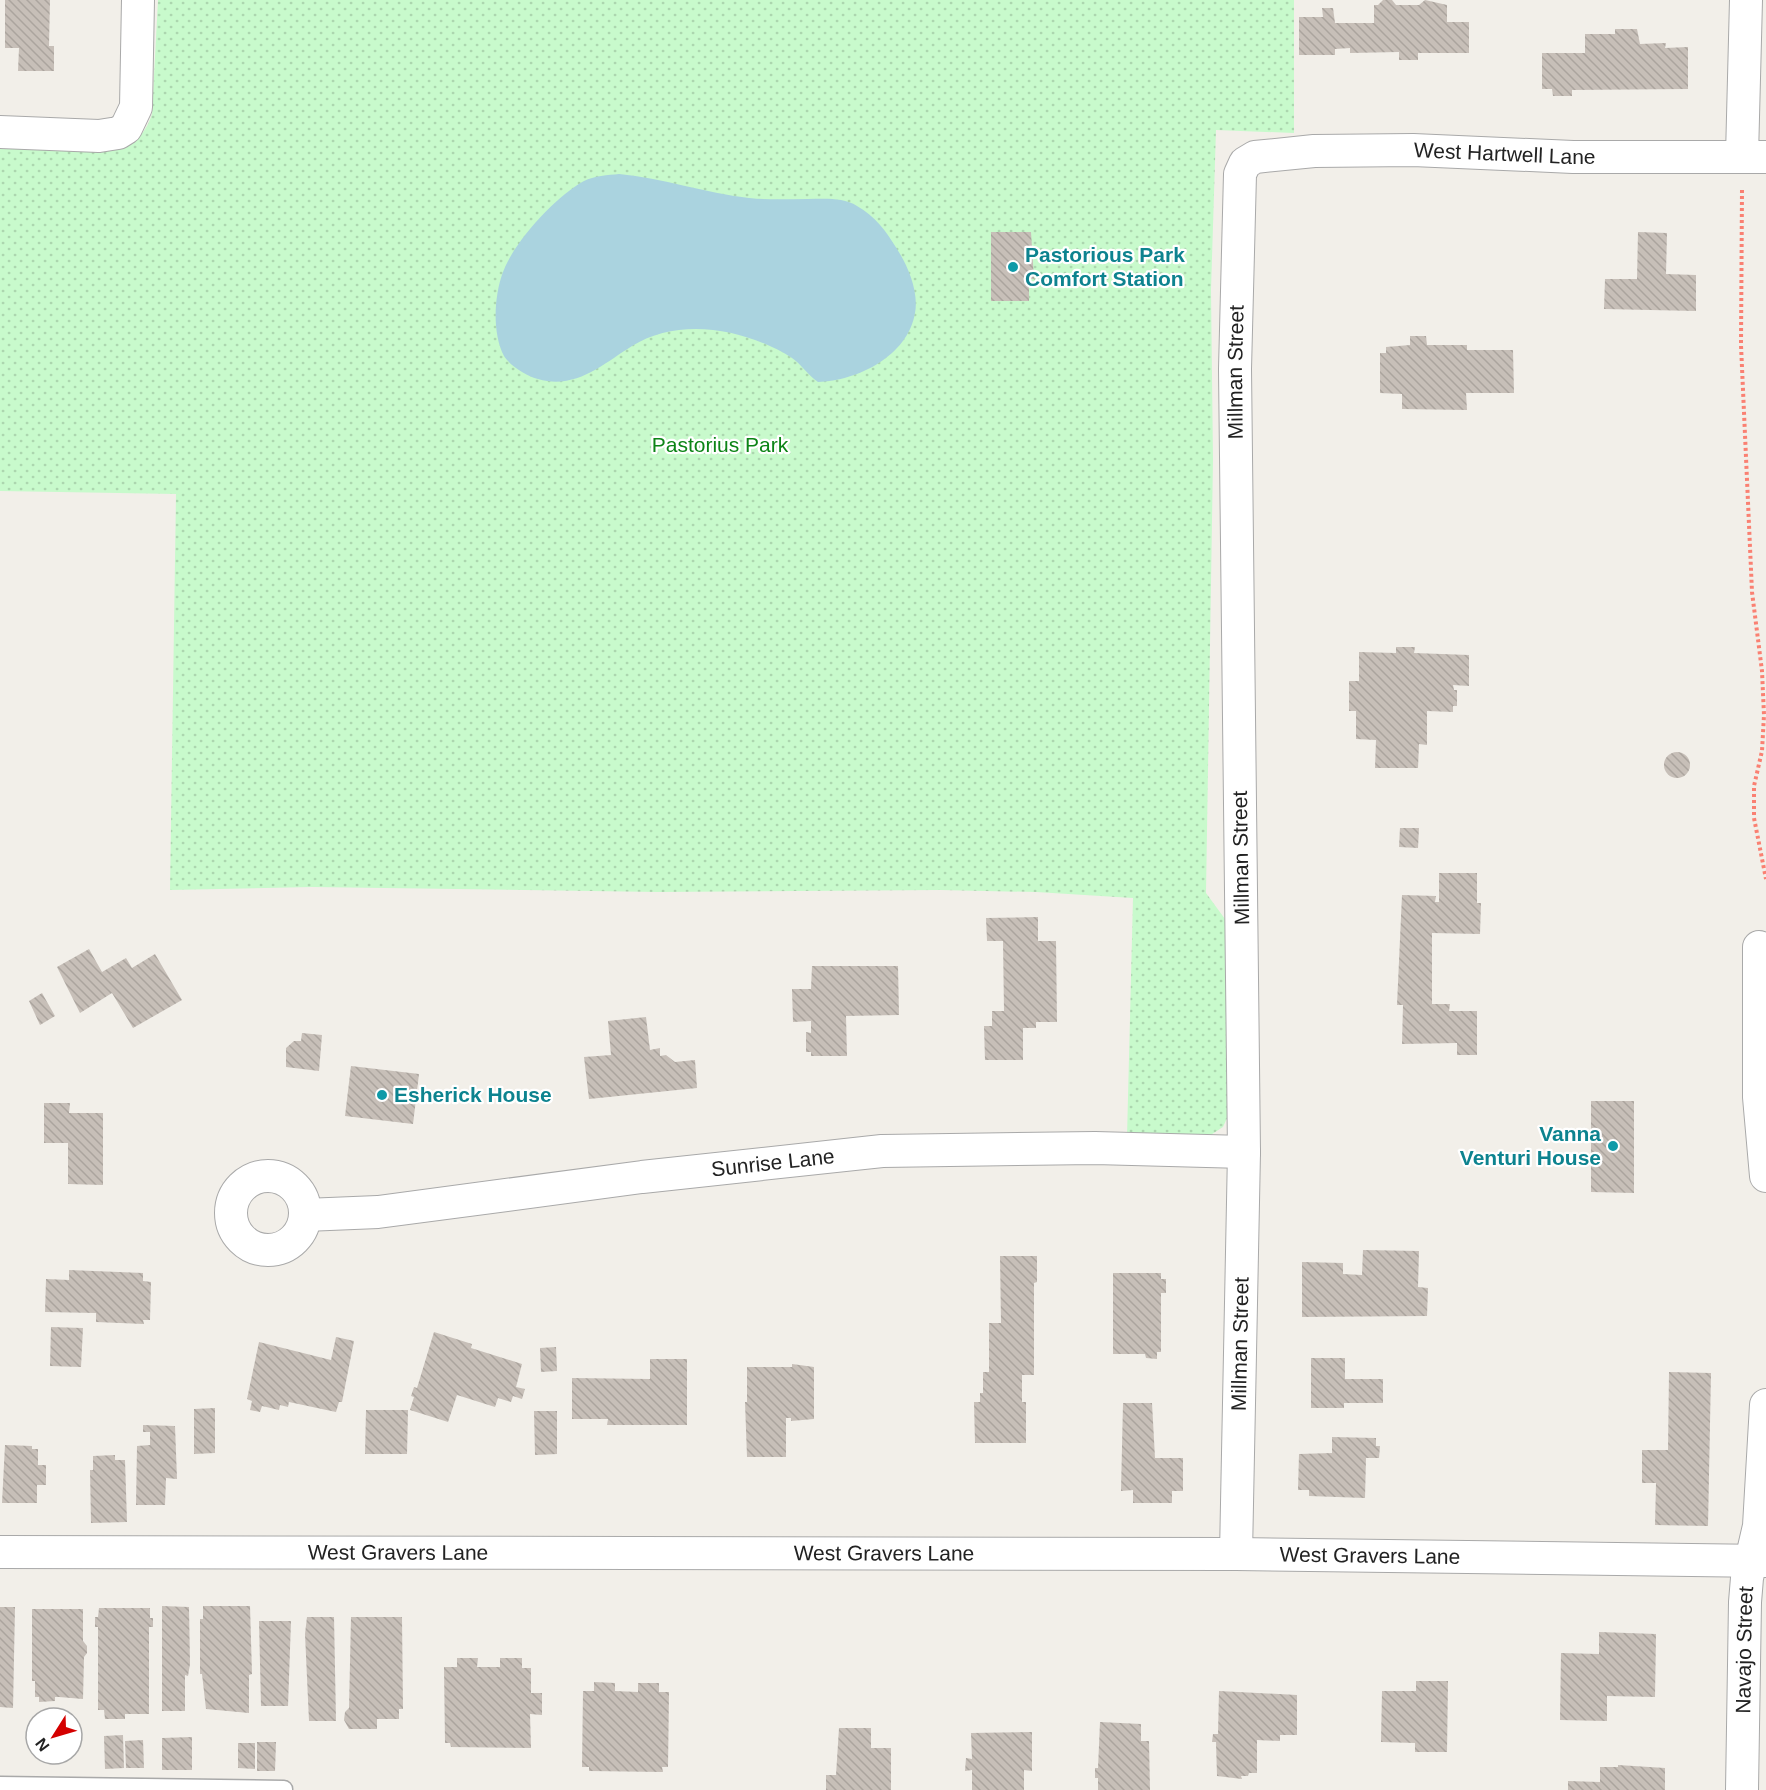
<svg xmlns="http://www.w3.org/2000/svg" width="1766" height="1790" font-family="Arial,sans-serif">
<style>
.park{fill:url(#park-dots)}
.water{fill:#aad3df}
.building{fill:url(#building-back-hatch)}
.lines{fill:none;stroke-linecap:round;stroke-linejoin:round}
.lane-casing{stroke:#a9a9a9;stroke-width:19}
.street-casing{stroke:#a9a9a9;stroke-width:34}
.path{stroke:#fa8072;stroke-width:4;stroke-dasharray:3 3;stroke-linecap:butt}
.lane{stroke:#fff;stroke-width:16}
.street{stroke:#fff;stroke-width:32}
.culture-dot{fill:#0f9aa8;stroke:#fff;stroke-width:2}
.labels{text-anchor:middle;stroke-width:4.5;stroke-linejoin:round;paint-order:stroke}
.street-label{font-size:21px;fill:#222;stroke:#fff}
.culture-label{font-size:21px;font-weight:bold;fill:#0d838f;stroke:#fff;text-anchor:start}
.park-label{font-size:21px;fill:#0c8416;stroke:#fff}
</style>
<defs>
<pattern id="park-dots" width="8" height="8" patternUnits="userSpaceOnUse" patternTransform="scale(1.5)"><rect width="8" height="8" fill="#c8facc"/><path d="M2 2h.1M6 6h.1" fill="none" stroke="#acd6af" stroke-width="1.8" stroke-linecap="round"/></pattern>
<pattern id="building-back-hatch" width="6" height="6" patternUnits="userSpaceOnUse" patternTransform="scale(1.5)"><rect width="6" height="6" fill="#c7bfb8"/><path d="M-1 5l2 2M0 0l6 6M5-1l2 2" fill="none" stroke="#aba49e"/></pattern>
</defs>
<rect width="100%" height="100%" fill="#f2efe9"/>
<path class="park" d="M158,0h1136v133l-78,-3 -5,160 2,170 -7,433 19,26 3,197 -5,11 -17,11 -79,-1 6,-239 -97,-6 -96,-2 -282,2 -346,-5 -142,3 6,-396 -176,-3v-343l107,3c23,-2 38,-15 45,-37z"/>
<path class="water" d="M619,174c44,4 86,19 130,24 19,2 40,1 59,1 16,0 35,-2 49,7 18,10 29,25 40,43 11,17 22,43 18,64 -7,43 -58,68 -97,69 -10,-7 -17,-18 -26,-24 -46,-29 -112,-42 -160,-12 -29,18 -56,44 -94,33 -11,-3 -28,-13 -34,-23 -12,-23 -10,-60 -1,-84 11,-30 53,-76 81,-91 10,-5 24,-6 35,-7z"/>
<g class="building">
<path d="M5,0h45l-1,46h5v25h-36l1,-23h-14z"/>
<path d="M1383,0h9l4,5h23l6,-5 22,5v17h22v31h-51v7h-19v-8l-49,1v-5l-15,1v6h-36v-38h24l-1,-9h11l2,15h39v-18h4z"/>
<path d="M1615,29h22l3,15 26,-1 -1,5 23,-1v42l-116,1v6h-19l-1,-7h-10v-36h43v-19h30z"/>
<path d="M991,232h40l3,47h-5v22h-38z"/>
<path d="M1638,232l29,1 -1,41 30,1v36l-92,-2 1,-30h32z"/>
<path d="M1410,336h16l1,9h40v5h46l1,43h-48l1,17 -65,-1v-15l-22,-1v-40h6v-6l24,-2z"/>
<path d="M1396,647h19l-1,6 55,2v31l-16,-1 1,5h3v16h-4v6l-26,-1v34l-8,-1 -1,24h-43l1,-28 -20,-1v-28h-7v-30h10v-29l37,1z"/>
<circle cx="1677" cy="765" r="13"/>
<path d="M1400,828h19l-1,20 -19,-1z"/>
<path d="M1439,873h38v30h4l-1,31 -48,-1v71h18l-1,7h28v44h-20v-12l-55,1 1,-39h-6l5,-110 34,1 -1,6h4z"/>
<path d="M1038,917v24h18l1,81h-21v6h-13v32h-38l-1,-34h8v-15h12l-1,-70h-16l-1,-23z"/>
<path d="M89,949l13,23 24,-14 6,10 23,-14 27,46 -49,28 -21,-35 -32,20 -23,-46z"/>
<path d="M812,966h86l1,49 -53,1 1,40h-36v-4h-5v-20l5,1v-12l-18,1 -1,-33h19z"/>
<path d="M42,993l13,23 -15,9 -11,-24z"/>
<path d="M646,1017l4,33 10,-2v8l6,-1 9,7 20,-2 2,28 -108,11 -5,-42 27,-2 -3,-34z"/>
<path d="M302,1033l20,2 -3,36 -33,-4v-19l8,-7h7z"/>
<path d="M351,1066l68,8 -6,50 -68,-8z"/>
<path d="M1591,1101h43v92l-43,-1z"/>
<path d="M44,1103h26l-1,10h34v72l-35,-1v-41h-24z"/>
<path d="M1363,1250l56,1 -1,36 10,1 -1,28 -125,1v-55l41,1v11l19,1z"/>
<path d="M1000,1256h37v26l-3,1v92h-12v27h4v41h-51l-1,-41h6v-9h3v-21h6v-49h12z"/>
<path d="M69,1270l74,3v8l8,1 -1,38h-7l1,4 -48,-2v-9l-51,-1 1,-33 23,1z"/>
<path d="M1113,1273h48v6h5v14h-5v59h-4v7l-11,-1 -1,-4h-32z"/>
<path d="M51,1327l32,1 -2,39 -31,-1z"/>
<path d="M434,1332l38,12 -1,4 51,16 -6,23 9,2 -3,10 -9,-3 -2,6 -13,-4 -3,9 -38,-12 -9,27 -38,-12 4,-13 -3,-1 3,-9 3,1z"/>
<path d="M336,1337l18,4 -12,61h-3l-3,10 -47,-10 -1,5 -8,-2 -1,5 -17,-4 -2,6 -10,-2 2,-9 -5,-2 12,-57 72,18z"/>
<path d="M556,1347l1,24 -16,1 -1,-24z"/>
<path d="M1311,1358h34v21h38v24h-39v5h-33z"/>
<path d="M650,1359h37v66h-80l1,-6h-36v-41l78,1z"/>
<path d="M792,1364l22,3v52l-23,2v-3h-5v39h-39l-2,-55h2v-35h45z"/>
<path d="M1669,1372l42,1 -3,153 -53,-1 1,-42h-14v-33h26z"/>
<path d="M1123,1403h29l3,55h28v33h-11v12h-39v-13l-12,1z"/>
<path d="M215,1408v45l-21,1v-45z"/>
<path d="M366,1410h42l-1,44h-42z"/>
<path d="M534,1411h23v43l-22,1z"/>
<path d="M143,1425l32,1 2,53 -11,-1 -1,27h-29l1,-59 13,-1v-13h-7z"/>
<path d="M1332,1437l44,1v8h4l-1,12h-13l-1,40 -56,-2v-6h-11l1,-36 33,-1z"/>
<path d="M5,1445l27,1v3h6v16h8v20h-9v18h-35z"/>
<path d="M115,1455v5h10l2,62 -36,1 -1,-53h3v-14z"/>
<path d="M162,1606l27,1 1,57 -2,12 -3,-1v36h-23z"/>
<path d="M203,1606h47l2,68 -3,1v38l-43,-4 -4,-35h-2v-55h3z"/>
<path d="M0,1607h15l-2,101 -13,-1z"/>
<path d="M99,1608h51v10h3v9h-4v87h-24v5h-20l-1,-9h-6v-83h-3v-10h3z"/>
<path d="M32,1609h51v32l4,5v7l-3,4 -1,42 -24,-2h-4v4l-16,1v-5h-4v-16h-3z"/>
<path d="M307,1617h27l2,104h-27l-4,-87z"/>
<path d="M351,1617h51l1,92h-4v10h-22v10h-28l-5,-9 1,-8 4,-4z"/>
<path d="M259,1621h32l-3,85h-27z"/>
<path d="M1599,1632l57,2 -1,63 -48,-1v25l-47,-1 1,-67 38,1z"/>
<path d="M457,1658h21l-1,9h23v-9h22v10h9v25h11v22l-12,-1 1,34 -80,-1 -1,-4h-5l-1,-76h13z"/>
<path d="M1416,1681h32l-1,71h-32v-9l-34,-1 1,-51h34z"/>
<path d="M594,1682l21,1v8l23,1v-9h21v9h10l-1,75h-6l1,5 -74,-1v-4h-7l1,-76h11z"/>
<path d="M1219,1691l78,4v40h-17v6l-23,-1v33h-8l-1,3h-7l1,3 -25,-3 -1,-34h-4l1,-8h5z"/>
<path d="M1100,1722l41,2v17h8l1,49h-52v-12h-3v-10h3z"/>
<path d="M839,1728h32v20h20v42h-65v-15h10z"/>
<path d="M1032,1732v39l-8,-1v20h-52v-20l-7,1 1,-13 6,1 -1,-26z"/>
<path d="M123,1735l1,33 -19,1 -1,-33z"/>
<path d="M192,1737v33h-30v-32z"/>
<path d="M143,1740l1,28h-18l-1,-27z"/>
<path d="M257,1742h19l-1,29h-18z"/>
<path d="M238,1743h17v26l-17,-1z"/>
<path d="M1618,1765l47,3v22h-97v-9l32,1v-15h18z"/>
</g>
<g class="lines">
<defs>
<path id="lane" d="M0,1785l284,4"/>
<g id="street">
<path d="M0,132l99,4 19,-3 8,-5 10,-21 2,-107"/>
<path d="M1742,156l4,-156"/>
<path d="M1759,947v150l7,79"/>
<circle cx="268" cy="1213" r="37"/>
<path id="s1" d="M305,1215l73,-3 264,-35 240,-26 213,-3 149,4"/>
<path id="s2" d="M0,1552l1236,2 530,7"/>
<path id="s3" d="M1236,1554l8,-402 -9,-783 5,-195 5,-11 10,-6 59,-6 99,-1 160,7h193"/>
<path id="s4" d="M1742,1790l3,-188 2,-24 12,-52 7,-121"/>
</g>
</defs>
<use href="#lane" class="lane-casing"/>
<use href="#street" class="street-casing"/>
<path class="path" d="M1742,190l-1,155 11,247 10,79 2,44 -2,36 -8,35v32l12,61"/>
<use href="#lane" class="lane"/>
<use href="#street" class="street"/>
</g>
<g class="culture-dot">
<circle cx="1013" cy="267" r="6"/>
<circle cx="382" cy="1095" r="6"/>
<circle cx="1613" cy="1146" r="6"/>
</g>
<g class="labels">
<g class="street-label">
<text dy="7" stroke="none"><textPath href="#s3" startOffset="1654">West Hartwell Lane</textPath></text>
<text dy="7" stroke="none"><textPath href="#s3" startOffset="1182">Millman Street</textPath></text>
<text transform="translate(1241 858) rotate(-91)" y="7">Millman Street</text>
<text dy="7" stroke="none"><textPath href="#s1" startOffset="471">Sunrise Lane</textPath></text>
<text dy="7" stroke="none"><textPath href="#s3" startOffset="210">Millman Street</textPath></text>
<text dy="7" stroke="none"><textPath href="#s2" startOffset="398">West Gravers Lane</textPath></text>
<text dy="7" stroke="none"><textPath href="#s2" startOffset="884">West Gravers Lane</textPath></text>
<text dy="7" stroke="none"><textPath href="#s2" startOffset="1370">West Gravers Lane</textPath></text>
<text dy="7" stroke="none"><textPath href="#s4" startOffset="140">Navajo Street</textPath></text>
</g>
<g class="culture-label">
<text x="1025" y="262">Pastorious Park<tspan x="1025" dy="24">Comfort Station</tspan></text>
<text x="394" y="1102">Esherick House</text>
<text x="1601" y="1141" text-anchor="end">Vanna<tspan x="1601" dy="24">Venturi House</tspan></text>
</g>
<g class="park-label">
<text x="720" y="452">Pastorius Park</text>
</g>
</g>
<g transform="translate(54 1736) rotate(233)"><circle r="28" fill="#ffffff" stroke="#a7a7a7" stroke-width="1.5"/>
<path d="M0-4.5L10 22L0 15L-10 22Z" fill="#d40000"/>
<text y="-9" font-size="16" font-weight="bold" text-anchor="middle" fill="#222222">N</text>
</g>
</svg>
